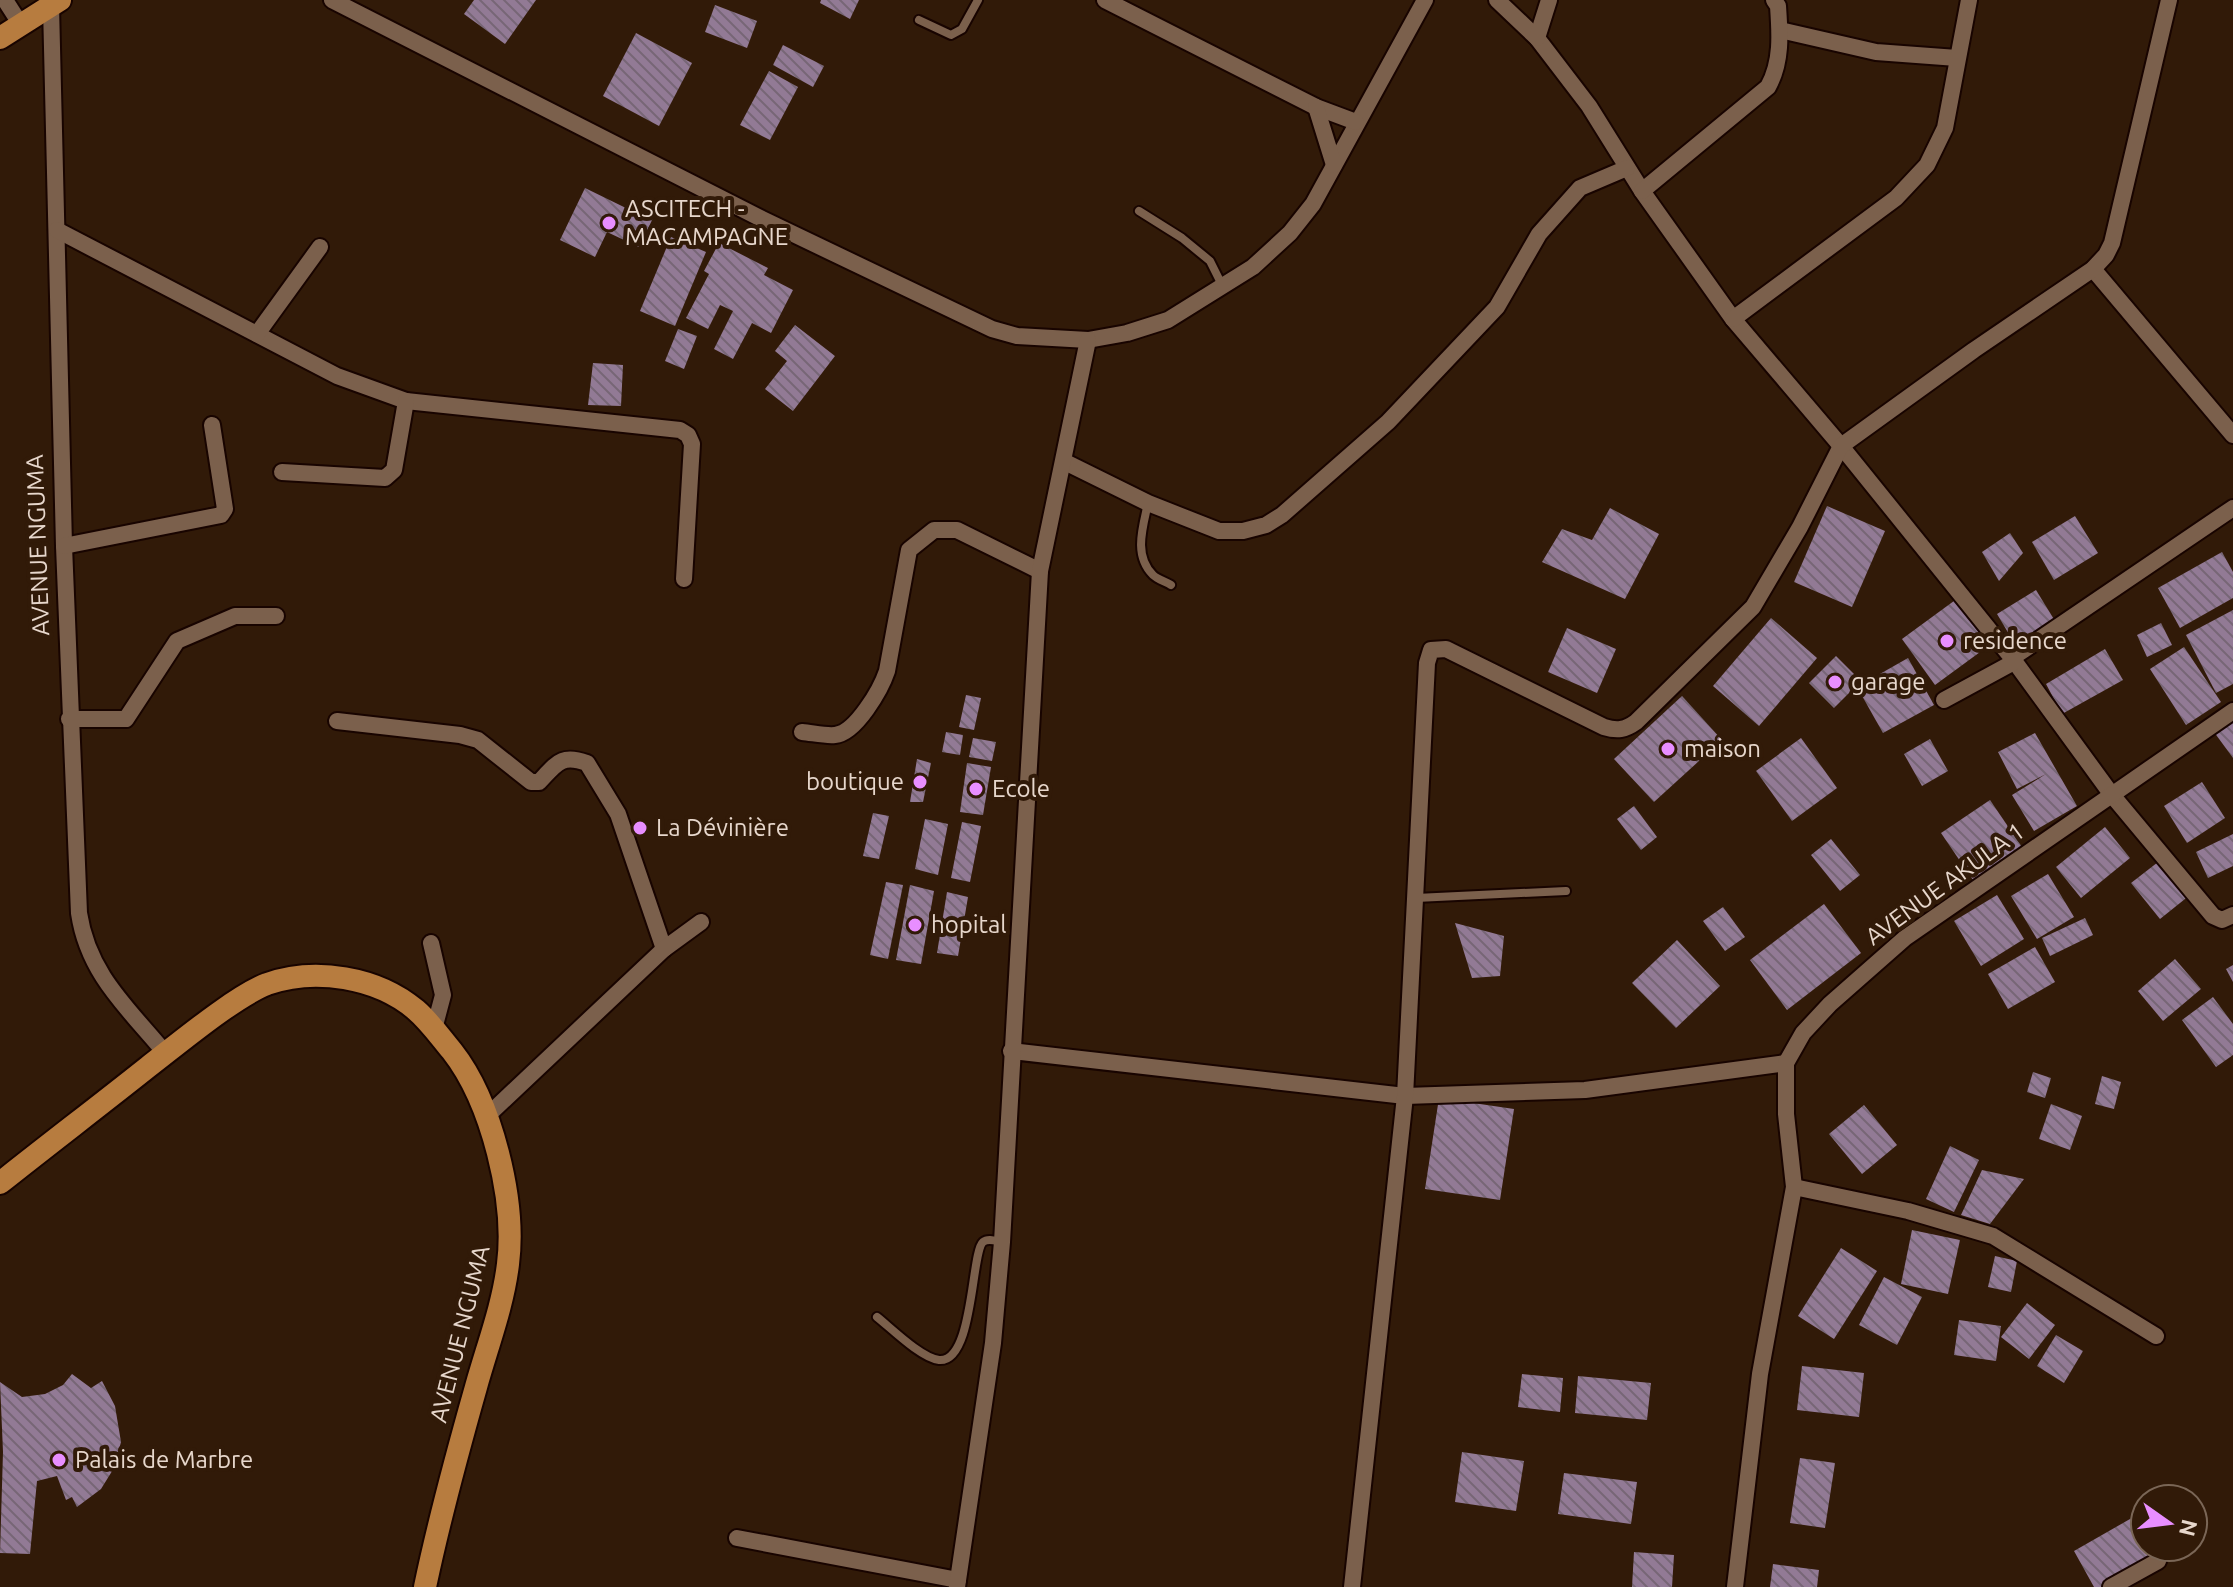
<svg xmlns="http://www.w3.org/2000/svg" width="2233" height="1587" font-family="Ubuntu,sans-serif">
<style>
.building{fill:url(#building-back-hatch)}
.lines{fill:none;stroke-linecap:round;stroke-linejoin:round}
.service-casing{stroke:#180400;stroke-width:12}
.minor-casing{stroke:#180400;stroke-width:20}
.primary-casing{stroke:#180400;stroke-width:26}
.service{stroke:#7b604c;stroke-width:8}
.minor{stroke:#7b604c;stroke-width:16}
.primary{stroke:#b77c3f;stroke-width:22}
.poi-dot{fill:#e88eff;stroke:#311a08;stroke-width:3}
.labels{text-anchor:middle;stroke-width:8;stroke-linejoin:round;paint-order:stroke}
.poi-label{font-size:24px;fill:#e7d7cc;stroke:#311a08;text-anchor:start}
.street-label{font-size:24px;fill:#e7d7cc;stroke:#311a08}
</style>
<defs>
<pattern id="building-back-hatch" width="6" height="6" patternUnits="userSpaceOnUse" patternTransform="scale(2)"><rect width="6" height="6" fill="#927a95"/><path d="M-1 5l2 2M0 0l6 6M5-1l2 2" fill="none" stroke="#776676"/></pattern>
</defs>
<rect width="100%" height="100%" fill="#311a08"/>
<g class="building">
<path d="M474,0h62l-31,44 -41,-30z"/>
<path d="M821,0h38l-9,19 -30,-16z"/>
<path d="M715,5l42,16 -10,27 -42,-16z"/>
<path d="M636,33l56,30 -33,63 -56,-30z"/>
<path d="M783,45l41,21 -11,21 -40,-22z"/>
<path d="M769,71l29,16 -28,53 -30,-15z"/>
<path d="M585,188l43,21 3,-7 24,12 -16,33 -32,-15 -12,25 -35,-17z"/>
<path d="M671,237l35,15 -31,74 -35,-15z"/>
<path d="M719,243l49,25 -4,7 29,15 -22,43 -19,-10 -19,36 -19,-10 19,-38 -13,-6 -12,24 -22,-11 23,-44 -5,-3z"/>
<path d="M795,325l40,31 -42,55 -28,-22 22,-28 -12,-10z"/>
<path d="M678,329l19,7 -13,33 -19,-8z"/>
<path d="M593,363l30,2 -2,41 -33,-1z"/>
<path d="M1827,506l58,25 -33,76 -58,-25z"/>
<path d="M1610,508l49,26 -34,65 -83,-37 20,-33 30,11z"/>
<path d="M2075,516l23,37 -44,27 -22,-38z"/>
<path d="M2010,533l13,20 -24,28 -17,-29z"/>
<path d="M2222,552l11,20v26l-53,30 -22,-40z"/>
<path d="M2036,590l19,31 -39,25 -19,-32z"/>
<path d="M1958,598l33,46 -56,41 -33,-46z"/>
<path d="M2233,610v74l-17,9 -30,-58z"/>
<path d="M1771,618l46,40 -58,68 -46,-40z"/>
<path d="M2161,623l11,22 -25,12 -10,-22z"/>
<path d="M1567,628l49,21 -19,44 -49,-21z"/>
<path d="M2184,647l37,55 -35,23 -36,-56z"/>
<path d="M2105,649l18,31 -61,34 -16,-30z"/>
<path d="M1836,656l25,25 -27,27 -25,-25z"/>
<path d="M1908,658l26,47 -51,28 -26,-46z"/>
<path d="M966,695l15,3 -7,32 -15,-3z"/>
<path d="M1682,696l40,44 -68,62 -40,-43z"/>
<path d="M2233,718v40l-19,-26z"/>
<path d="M946,732l17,3 -3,20 -18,-3z"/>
<path d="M2035,733l42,73 -43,25 -22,-36 34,-21 -29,15 -19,-37z"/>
<path d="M973,738l23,4 -4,19 -23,-4z"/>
<path d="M1801,738l36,50 -45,33 -36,-50z"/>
<path d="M1930,739l18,32 -26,15 -18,-32z"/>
<path d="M917,759l14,4 -8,39h-13z"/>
<path d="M967,763l24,4 -8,48 -23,-3z"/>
<path d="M2202,782l23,36 -38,25 -23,-37z"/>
<path d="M1990,800l34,50 -49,33 -34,-50z"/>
<path d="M1634,806l23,31 -16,13 -24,-31z"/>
<path d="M873,813l16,3 -10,43 -16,-3z"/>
<path d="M925,819l23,5 -10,51 -23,-6z"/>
<path d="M962,822l19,4 -11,56 -19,-4z"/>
<path d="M2105,827l25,31 -49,40 -25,-31z"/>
<path d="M2233,834v32l-25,12 -12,-26z"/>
<path d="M1831,839l29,36 -20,16 -29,-36z"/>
<path d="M2162,859l28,36 -30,24 -29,-36z"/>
<path d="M2048,874l26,43 -37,22 -26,-43z"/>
<path d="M886,882l17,3 -15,74 -18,-4z"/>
<path d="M910,885l24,6 -13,73 -25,-4z"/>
<path d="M947,892l21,5 -10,59 -21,-3z"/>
<path d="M1997,895l27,44 -43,27 -27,-45z"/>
<path d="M1824,904l37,49 -74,57 -37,-50z"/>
<path d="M1723,907l22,30 -20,14 -22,-30z"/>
<path d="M2085,918l8,17 -43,21 -8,-18z"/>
<path d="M1455,923l49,13 -4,40 -28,2z"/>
<path d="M1677,940l43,46 -44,42 -44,-45z"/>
<path d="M2035,947l20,35 -47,27 -20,-35z"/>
<path d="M2175,959l26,30 -38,32 -25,-30z"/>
<path d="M2233,965v17l-7,-13z"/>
<path d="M2213,997l20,27v31l-17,12 -34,-47z"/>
<path d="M2033,1072l18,6 -6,20 -18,-6z"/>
<path d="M2102,1076l19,6 -7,27 -19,-5z"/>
<path d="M1439,1098l75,11 -14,91 -75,-11z"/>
<path d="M2051,1104l31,12 -12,34 -31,-11z"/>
<path d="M1864,1105l33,40 -35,29 -33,-40z"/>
<path d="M1950,1146l29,14 -25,52 -28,-13z"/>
<path d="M1982,1170l42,9 -34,45 -29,-9z"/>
<path d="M1912,1230l48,10 -12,54 -47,-10z"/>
<path d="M1841,1248l36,23 -43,68 -36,-23z"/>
<path d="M1995,1256l22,5 -6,31 -23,-5z"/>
<path d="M1884,1277l38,20 -25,48 -38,-20z"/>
<path d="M2027,1303l28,22 -26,34 -28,-22z"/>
<path d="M1959,1320l42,6 -5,35 -42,-6z"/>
<path d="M2056,1335l27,16 -19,32 -27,-17z"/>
<path d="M1802,1366l62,7 -5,44 -62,-7z"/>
<path d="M72,1374l19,14 11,-7 13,25 6,36 -7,26 -13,21 -24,18 -5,-10 -6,3 -9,-24 -20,5 -7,73 -30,-1 3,-101 -3,-70 22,15 23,-3 18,-9z"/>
<path d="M1522,1374l41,4 -3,34 -42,-5z"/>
<path d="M1578,1376l73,7 -4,37 -72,-7z"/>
<path d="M1462,1452l62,9 -8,50 -61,-9z"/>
<path d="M1800,1458l35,5 -10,65 -35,-5z"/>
<path d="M1564,1473l73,9 -6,42 -73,-10z"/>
<path d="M2137,1515l8,14v18h10l6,10 -52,30h-15l-20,-36z"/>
<path d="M1634,1552l40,3 -2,32h-40z"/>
<path d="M1773,1564l46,6 -2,17h-47z"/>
</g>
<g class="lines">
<defs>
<g id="service">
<path d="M919,20l32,15 11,-6 16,-29"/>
<path d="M1139,211l43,27 28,23 12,24"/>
<path d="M1148,503c-5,24 -15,52 5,72 4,4 13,7 18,10"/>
<path d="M1416,898l150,-7"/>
<path d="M877,1317c14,11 44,41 62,43 35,3 32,-108 44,-118 5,-4 13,-1 19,0"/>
</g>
<g id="minor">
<path d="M5,0l16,25"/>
<path d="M332,0l430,219 230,110 25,7 71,4 39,-7 41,-13 85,-53 37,-34 23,-29 112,-204"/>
<path d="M1105,0l211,107 40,15"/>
<path d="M1497,0l40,38 52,68 53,85 91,128 108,127 171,212 100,137 101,121 9,4 11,-5"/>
<path d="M51,6l13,540 15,367c9,61 49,95 87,141"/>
<path d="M1780,30l96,22 81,6"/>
<path d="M1537,38l12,-38"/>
<path d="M1316,107l18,58"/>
<path d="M1642,191l126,-104c14,-25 12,-53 10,-81l-4,-6"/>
<path d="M57,230l280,146 69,25 274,29 8,5 4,9 -8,135"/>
<path d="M2093,269l140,166"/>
<path d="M1733,319l163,-121 31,-33 18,-37 24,-128"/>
<path d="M257,334l63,-87"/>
<path d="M1065,462l83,41 71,28h24l23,-6 16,-10 106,-93 109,-115 42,-73 41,-46 47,-20"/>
<path d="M282,472l103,6 9,-8 12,-69"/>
<path d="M64,546l157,-31 4,-6 -13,-84"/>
<path d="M2012,658l221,-150"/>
<path d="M1944,700l70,-38"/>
<path d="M69,719h57l51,-78 58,-25h41"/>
<path d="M337,721l123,14 18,5 53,42h8c18,-19 22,-28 48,-19l31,51 46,135"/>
<path d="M802,732c11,1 23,4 33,3 21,-2 46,-46 52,-64l22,-121 25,-20h23l83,41"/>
<path d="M431,943l12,52 -9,34"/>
<path d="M1011,1051l394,45 180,-6 201,-27"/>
<path d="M486,1117l178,-168 37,-27"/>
<path d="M1794,1187l114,24 85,25 163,100"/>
<path d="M737,1538l221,42"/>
<path d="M957,1587l36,-244 9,-101 38,-671 48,-231"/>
<path d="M1352,1587l53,-491 22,-433 4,-13 15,-1 158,78c13,4 21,3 32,-5l117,-115 47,-80 41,-81 133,-96 119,-81 13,-14 6,-12 57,-243"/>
<path d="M1735,1587l25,-213 34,-187 -8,-73v-51l17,-30 27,-29 75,-66 328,-227"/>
<path d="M2111,1587l47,-26"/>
</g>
<g id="primary">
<path d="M0,38l60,-38"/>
<path d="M0,1183c49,-39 99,-77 148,-116 30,-23 86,-70 119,-83 48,-17 110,-7 149,26 14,12 25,28 36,41 40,51 64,150 56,213 -5,42 -21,83 -32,123 -19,67 -37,133 -51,200"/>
</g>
</defs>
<use href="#service" class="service-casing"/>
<use href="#minor" class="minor-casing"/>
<use href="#primary" class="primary-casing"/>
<use href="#service" class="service"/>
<use href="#minor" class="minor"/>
<use href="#primary" class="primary"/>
</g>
<g class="poi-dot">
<circle cx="609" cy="223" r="8"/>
<circle cx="1947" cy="641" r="8"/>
<circle cx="1835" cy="682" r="8"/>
<circle cx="1668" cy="749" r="8"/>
<circle cx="920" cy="782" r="8"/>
<circle cx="976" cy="789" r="8"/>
<circle cx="640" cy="828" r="8"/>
<circle cx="915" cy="925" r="8"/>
<circle cx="59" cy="1460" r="8"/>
</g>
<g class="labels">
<g class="poi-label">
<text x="625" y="217">ASCITECH -<tspan x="625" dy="28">MACAMPAGNE</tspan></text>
<text x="1963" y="649">residence</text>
<text x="1851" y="690">garage</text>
<text x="1684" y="757">maison</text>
<text x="904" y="790" text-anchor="end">boutique</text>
<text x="992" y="797">Ecole</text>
<text x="656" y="836">La Dévinière</text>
<text x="931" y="933">hopital</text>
<text x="75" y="1468">Palais de Marbre</text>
</g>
<g class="street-label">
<text transform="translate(38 545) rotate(-92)" y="8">AVENUE NGUMA</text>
<text transform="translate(1945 884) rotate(-36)" y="8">AVENUE AKULA 1</text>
<text transform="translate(460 1334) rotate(-76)" y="8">AVENUE NGUMA</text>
</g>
</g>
<g transform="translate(2169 1523) rotate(104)"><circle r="38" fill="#311a08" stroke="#7a6656" stroke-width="2"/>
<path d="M0-6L14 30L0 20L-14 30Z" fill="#e88eff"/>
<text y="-12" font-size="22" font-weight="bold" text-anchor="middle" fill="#e7d7cc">N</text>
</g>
</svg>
